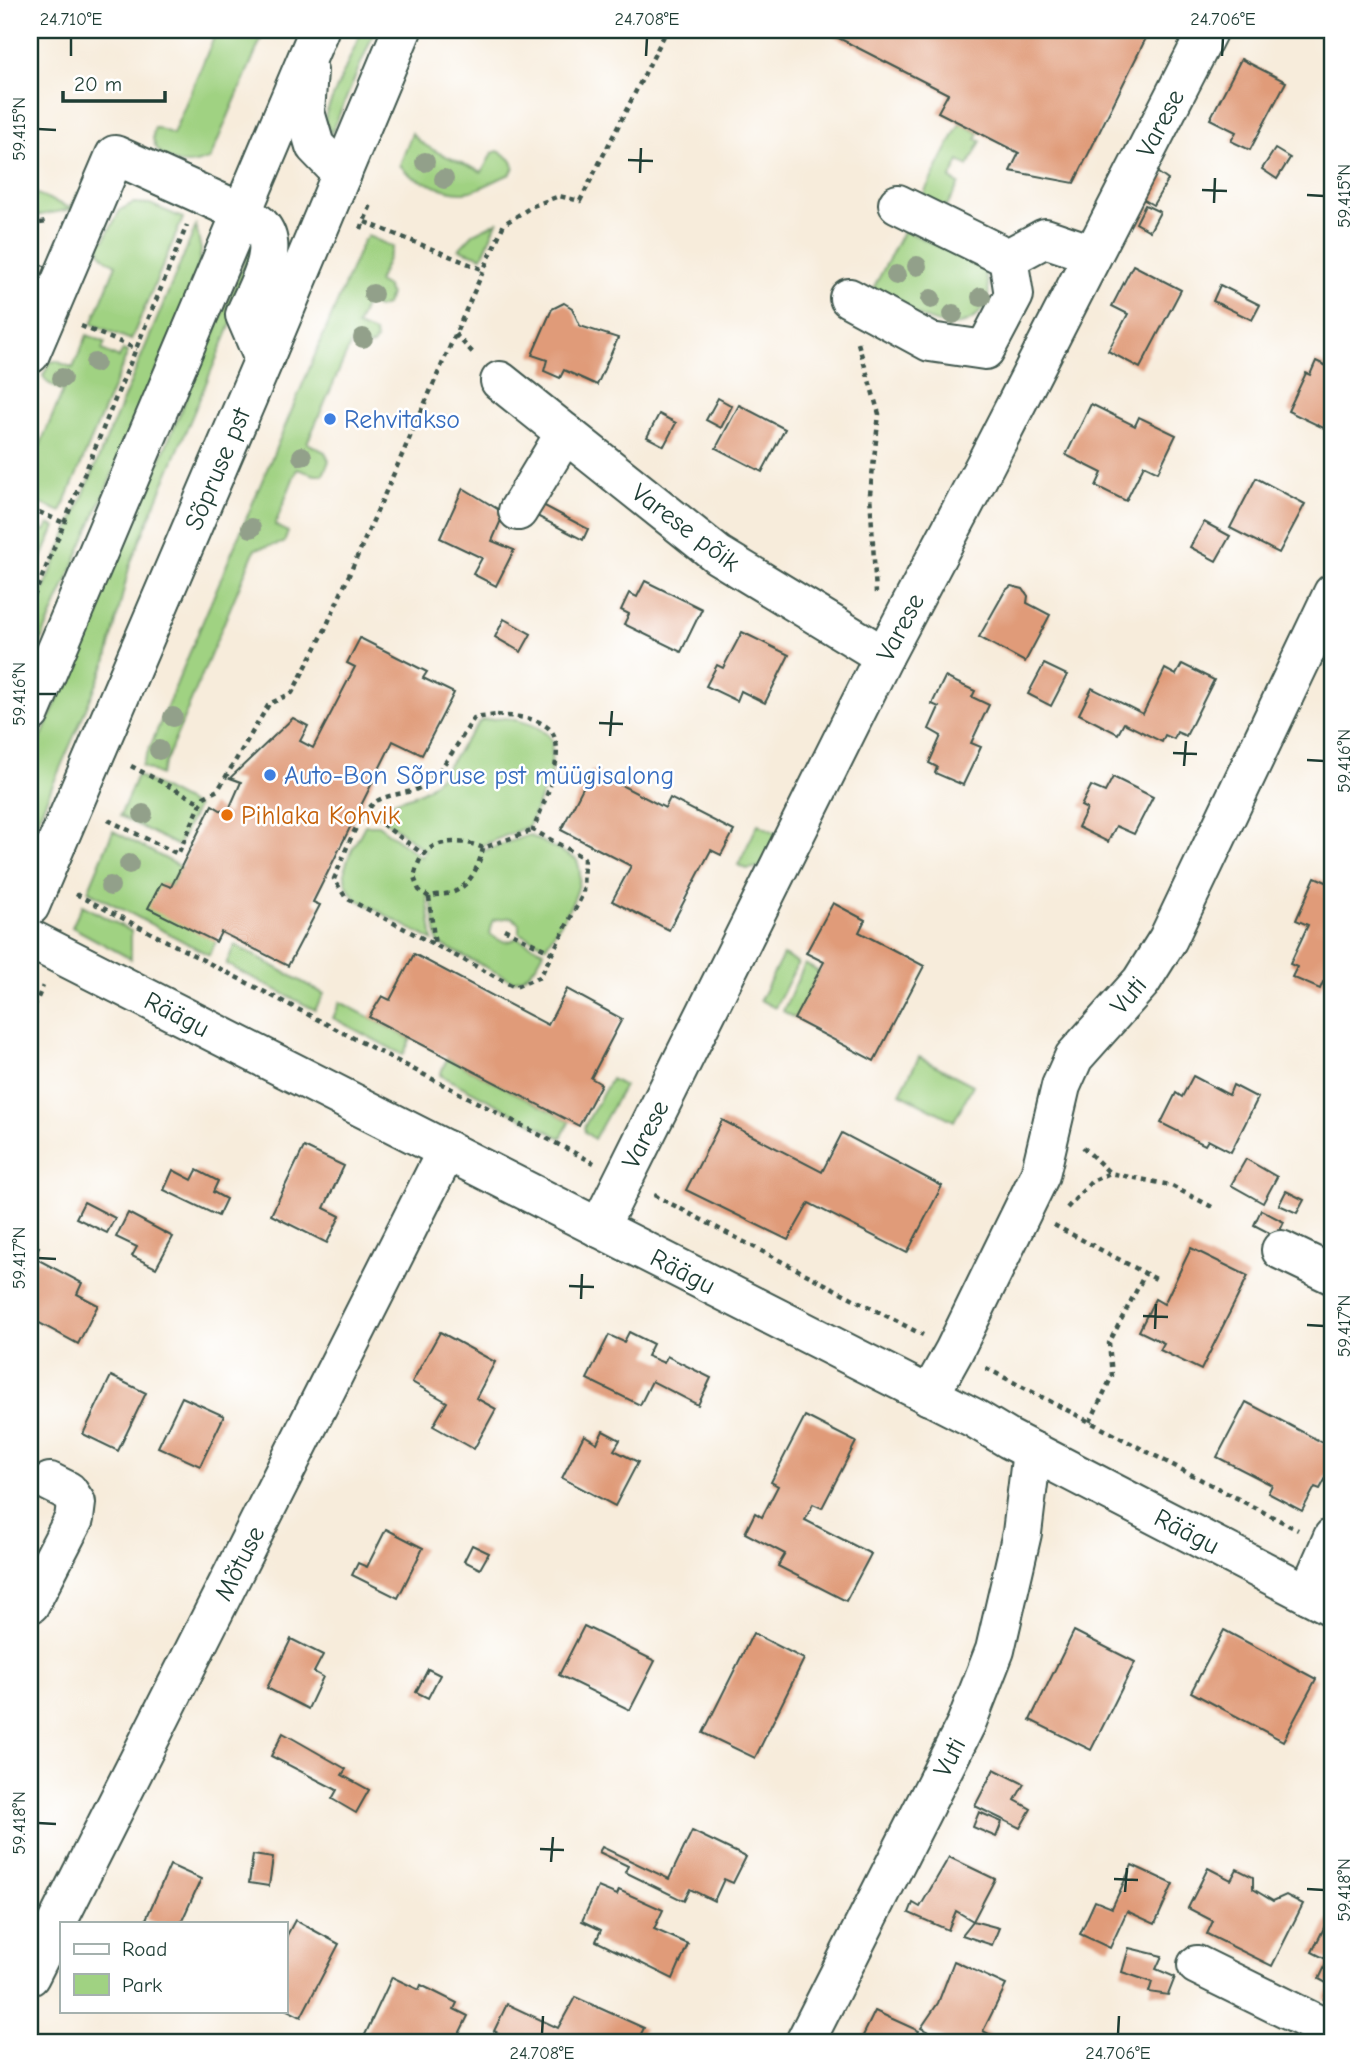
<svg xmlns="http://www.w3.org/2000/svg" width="1363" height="2072" font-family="'Comic Neue',sans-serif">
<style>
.green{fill:#a0d282;stroke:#60885b;stroke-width:2}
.building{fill:#e09b79}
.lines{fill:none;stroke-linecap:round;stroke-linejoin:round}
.minor-casing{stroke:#3f574d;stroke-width:42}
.major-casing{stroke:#3f574d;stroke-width:42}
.path{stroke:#3f574d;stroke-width:4.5;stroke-dasharray:5 5;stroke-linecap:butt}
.minor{stroke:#fff;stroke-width:38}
.major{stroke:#fff;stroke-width:38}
.tree{fill:#92a08a}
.ticks{fill:none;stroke:#1f3d34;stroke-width:2.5}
.shop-dot{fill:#3f7fe0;stroke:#fff;stroke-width:2.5}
.food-dot{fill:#e8710a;stroke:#fff;stroke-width:2.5}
.labels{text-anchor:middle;stroke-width:5;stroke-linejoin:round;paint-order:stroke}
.street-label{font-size:26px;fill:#1f3d34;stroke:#fff}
.shop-label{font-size:26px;fill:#366cbe;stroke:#fff;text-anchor:start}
.food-label{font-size:26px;fill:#c56008;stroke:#fff;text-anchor:start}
.neatline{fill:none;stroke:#1f3d34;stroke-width:2.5}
.ticks-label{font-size:18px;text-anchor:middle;fill:#1f3d34}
</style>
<rect width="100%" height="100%" fill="#fff"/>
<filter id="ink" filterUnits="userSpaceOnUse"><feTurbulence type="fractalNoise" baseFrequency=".0143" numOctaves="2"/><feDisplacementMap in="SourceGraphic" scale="14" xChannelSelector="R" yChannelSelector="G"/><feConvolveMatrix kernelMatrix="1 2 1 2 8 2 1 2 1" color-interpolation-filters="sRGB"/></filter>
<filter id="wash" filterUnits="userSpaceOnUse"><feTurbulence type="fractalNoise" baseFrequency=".00686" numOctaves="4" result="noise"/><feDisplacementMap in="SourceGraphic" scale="28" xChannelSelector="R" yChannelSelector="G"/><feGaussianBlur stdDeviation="1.57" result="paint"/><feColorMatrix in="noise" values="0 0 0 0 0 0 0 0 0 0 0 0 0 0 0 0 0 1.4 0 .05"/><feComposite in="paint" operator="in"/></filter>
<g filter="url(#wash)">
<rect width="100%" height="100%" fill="#f7ecdb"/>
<g class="green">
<path d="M217,30h48l-55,129c-8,2 -15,5 -23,5 -20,-1 -40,-16 -32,-37l18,7z"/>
<path d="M362,30h13l-44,104 -6,-13 1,-8z"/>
<path d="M960,123l19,10 -3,6 5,2 -13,25 -9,-5 -9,18 9,5 -11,20 -8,5 -16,-11 1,-7z"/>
<path d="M412,133c9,16 52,30 70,39l10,-19 6,-2c9,5 22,12 12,23 -38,17 -43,26 -83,9 -12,-5 -20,-8 -27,-18z"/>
<path d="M30,191l40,17 7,-14 3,-2 -8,17 -42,8z"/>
<path d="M133,203l17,1 33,14 -52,122 -39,-16 24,-59c-12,-6 -17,-11 -19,-25h7l16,-30z"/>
<path d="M497,222l-15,35 -23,-8 14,-15z"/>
<path d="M196,226l5,24 -5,30 -166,386v-44z"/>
<path d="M904,230l79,37c6,17 10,31 -3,45 -27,33 -79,-7 -108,-21z"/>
<path d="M368,236l25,11 -15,35 9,5 3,8 -4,10 -8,3 -12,-5 -9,23 18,7 1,7 -3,5 -7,2 -14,-6 -45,102 18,9 4,9 -6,14h-8l-18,-6 -22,56 13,7 -4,11 -29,6 -95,226 -18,-9 221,-525z"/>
<path d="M254,240l-2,34 -122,290 -24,99 -76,174v-73z"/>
<path d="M87,335l18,7 -3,8 17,8 4,-8 5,2 -67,160 -31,-13v-30l33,-78 -15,-8 -5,-7 7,-14 6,-1 17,7z"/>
<path d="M49,524l6,3 -25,59v-61l15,6z"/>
<path d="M506,718c19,4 34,7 46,22l-1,32 -22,54 -46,19v6l46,-16 47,24c15,27 -17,64 -30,87l-27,-13v-9l-7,-7 -19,3 -3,14c10,8 16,10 27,4l27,13c-8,16 -14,25 -31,30l-75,-38 -7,-45 -4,-1 6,44 -77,-42c-24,-26 -4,-47 9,-74h13l43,32 4,-6 -49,-38c13,-15 38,-13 54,-27 19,-16 33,-47 52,-66z"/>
<path d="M137,775l60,32 -19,39 -58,-30z"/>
<path d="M758,824l22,11 -19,32 -15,2 -8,-4z"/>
<path d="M113,831l68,36 -10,20 -10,-4 55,59 -7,13 -121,-64z"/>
<path d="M82,905l49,26v28l-59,-32z"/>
<path d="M235,945l89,49 -9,16 -89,-46z"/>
<path d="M783,955l15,8 -23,45 -15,-8z"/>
<path d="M805,964l14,8 -24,46 -12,-7z"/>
<path d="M340,1002l71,37 -8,16 -70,-37z"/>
<path d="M919,1057l54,28 -19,36 -54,-28z"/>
<path d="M447,1058l123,63 -9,17 -121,-63z"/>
<path d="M611,1079l13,7 -30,53 -9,-7 -1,-5z"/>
</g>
<g id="blocks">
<g class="building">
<path d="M823,30h327l-76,153 -64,-12 9,-18 -81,-41 10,-18z"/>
<path d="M1241,59l45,23 -36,68 -19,-9 5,-9 -26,-13z"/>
<path d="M1275,149l15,9 -13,21 -15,-10z"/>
<path d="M1151,168l17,12 -15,25 -17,-10z"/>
<path d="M1145,205l15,7 -10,19 -14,-8z"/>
<path d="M30,260l19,8 -19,45z"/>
<path d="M1133,265l48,25 -41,78 -32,-17 20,-37 -16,-8z"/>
<path d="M1220,285l40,20 -8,15 -39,-19z"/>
<path d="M564,303l8,5 8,18 38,12 -21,47 -33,-15 -4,8 -16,-7 3,-11 -15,-5 20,-46z"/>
<path d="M1316,361l17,8 -1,63 -44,-21 18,-38 4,2z"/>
<path d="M718,398l14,8 -11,22 -15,-8z"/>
<path d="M1091,404l44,22 4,-9 37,18 -18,37 -14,-7 -18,36 -30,-15 6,-13 -36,-18z"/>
<path d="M739,405l46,24 -23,43 -46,-24z"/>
<path d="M659,414l17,9 -12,23 -17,-9z"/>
<path d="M1256,478l49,26 -26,49 -49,-25z"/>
<path d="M463,488l41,25 -12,28 22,9 -18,36 -23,-12 9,-16 -42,-20z"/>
<path d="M539,503l49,26 -5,11 -50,-26z"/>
<path d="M1204,522l26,14 -14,25 -26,-14z"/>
<path d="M645,581l57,28 -21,43 -57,-28 5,-10 -8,-4 8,-17 8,4z"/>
<path d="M1011,586l12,3 5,7 -1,7 23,12 -25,47 -46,-25 26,-46z"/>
<path d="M504,619l27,15 -10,18 -26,-15z"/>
<path d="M742,632l47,23 -24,48 -24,-12 -4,10 -31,-15 11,-21 6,3z"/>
<path d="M360,638l67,34 -4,6 31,15 -32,62 -29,-14 -80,161 7,3 -32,61 -67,-34 -5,10 -68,-34 13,-25 10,4 41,-82 15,9 14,-32 -11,-4 63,-60 15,8 -8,15 13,7 42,-81 -8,-4z"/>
<path d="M1044,664l23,11 -16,31 -23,-12z"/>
<path d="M1182,664l32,16 -28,56 -9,-4 -3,7 -9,-4 -3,7 -38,-19 -6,11 -39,-20 13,-26 51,26 22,-45 11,6z"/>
<path d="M945,677l30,14 -3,6 17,8 -18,38 10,4 -18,38 -28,-12 2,-6 -8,-4 12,-27 -12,-7 10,-22 -7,-3z"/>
<path d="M592,770l73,38 5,-10 64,33 -13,24 -10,-5 -42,80 -57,-29 19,-35 -70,-36z"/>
<path d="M1113,777l40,20 -19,37 -18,-8 -8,16 -30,-15 9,-18 -6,-3 10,-20 14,6z"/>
<path d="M1315,877l18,8v99l-1,2 -9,-4 -3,7 -28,-12 5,-10 -7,-3 18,-39 -12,-5z"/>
<path d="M833,903l32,17 -6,12 65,34 -50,95 -80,-42 30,-57 -18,-9z"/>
<path d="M414,954l134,71 19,-36 55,30 -31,59 10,6 -22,42 -210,-109 13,-21 8,4z"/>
<path d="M1193,1076l36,19 4,-10 25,13 -27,54 -23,-12 -3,5 -44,-22 15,-30 6,4z"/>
<path d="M722,1120l100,52 20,-39 100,53 -35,67 -98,-50 -21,37 -102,-50z"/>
<path d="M304,1147l40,19 -20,42 16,8 -13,27 -56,-28z"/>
<path d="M1246,1159l31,18 -14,26 -32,-18z"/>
<path d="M173,1170l19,10 5,-10 21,11 -5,11 13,7 -8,17 -54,-26z"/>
<path d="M1286,1191l18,9 -7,13 -18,-8z"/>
<path d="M84,1202l31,16 -8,15 -31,-15z"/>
<path d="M1261,1210l23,12 -7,15 -23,-12z"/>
<path d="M128,1213l45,24 -17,31 -24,-12 5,-9 -21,-10z"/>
<path d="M30,1243l9,4 -6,10 49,26 -5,11 21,11 -20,39 -48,-26z"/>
<path d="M1191,1248l57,28 -47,94 -41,-20 4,-7 -25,-12 16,-32 9,5z"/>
<path d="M440,1332l55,30 -19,36 20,11 -22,40 -41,-23 14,-24 -35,-20z"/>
<path d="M629,1332l24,12 -6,12 17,7 3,-7 44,22 -13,27 -46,-24 -12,24 -53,-26 22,-44 15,7z"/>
<path d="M111,1376l35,17 -28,58 -35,-17z"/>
<path d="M182,1397l42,19 -24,50 -42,-19z"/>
<path d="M1246,1402l87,46v17l-13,24 -5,-2 -13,24 -34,-18 4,-8 -55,-28z"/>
<path d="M805,1416l51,26 -34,66 -9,-4 -8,16 66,34 -25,47 -68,-35 7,-12 -40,-21 10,-20 7,4 16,-31 -7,-4z"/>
<path d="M603,1431l17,9 -6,10 24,12 -23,44 -53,-28 22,-43 13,8z"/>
<path d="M386,1529l37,19 -25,50 -46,-23 6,-12 9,4z"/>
<path d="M472,1545l17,8 -9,16 -16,-8z"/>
<path d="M584,1626l71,35 -25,49 -71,-35z"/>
<path d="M1224,1630l92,49 -33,62 -92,-49z"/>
<path d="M1074,1631l61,31 -44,88 -61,-30z"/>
<path d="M753,1633l51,26 -49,99 -52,-25z"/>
<path d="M291,1639l32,16 -9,17 9,5 -15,32 -41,-21z"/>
<path d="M428,1669l12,6 -12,23 -12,-6z"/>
<path d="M283,1733l63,36 -4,6 27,15 -13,23 -24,-14 5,-9 -66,-34z"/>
<path d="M994,1769l30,15 -9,16 16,9 -11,19 -45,-22z"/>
<path d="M979,1812l23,10 -6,15 -23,-10z"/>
<path d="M692,1831l54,26 -13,26 -9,-4 -10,22 -24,-12 -6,12 -59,-29 3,-6 -29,-14 3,-5 67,32z"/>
<path d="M253,1855l20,3 -4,28 -20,-3z"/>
<path d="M949,1857l46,22 -22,42 26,7 -7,17 -30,-10 11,-14 -17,-10 -8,19 -39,-17 4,-10 7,4z"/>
<path d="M170,1865l31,14 -20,44h-26l-9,-4z"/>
<path d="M1132,1865l41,19 -18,40 -28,-13 -17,37 -30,-14 15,-33 17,7z"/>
<path d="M1208,1868l23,12 6,-11 16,8v12l20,12 13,-6 17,9 -31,62 -65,-32 6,-13 -25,-13z"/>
<path d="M598,1887l19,8 2,-5 44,20 -9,19 34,15 -15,35 -77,-38 5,-11 -19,-9z"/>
<path d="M295,1920l44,24 -38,73 -16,-8v-70z"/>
<path d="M1328,1920l5,3v80l-9,-4 6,-14 -11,-6 9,-19 -16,-8z"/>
<path d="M1129,1948l33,8 -6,13 19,8 -7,18 -19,-3 3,-10 -30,-10z"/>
<path d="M954,1961l52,24 -23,46 10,5 -3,6h-40l-29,-14 17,-25z"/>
<path d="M392,1977l27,13 2,-5 36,18 -3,6 14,7 -13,26h-85l-7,-3z"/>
<path d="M575,1997l69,31 -7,14h-121l-22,-11 13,-27 51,24z"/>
<path d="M875,2011l44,20 -5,11h-54z"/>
</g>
</g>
</g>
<g filter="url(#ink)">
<use href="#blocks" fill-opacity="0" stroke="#3f574d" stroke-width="2"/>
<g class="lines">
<defs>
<g id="minor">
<path d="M1008,258l37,-20 47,16"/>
<path d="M849,298l81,44 55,8 29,-55 -6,-37 -110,-54"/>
<path d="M30,354l85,-199 126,57c6,4 14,8 19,13 22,24 -5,65 -15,90l19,44"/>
<path d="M500,381l218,174 166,101"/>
<path d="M518,511l47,-78"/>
<path d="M30,939l944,479 35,21 324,168"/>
<path d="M599,1228l285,-572 101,-191 223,-435"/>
<path d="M1281,1250l52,25"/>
<path d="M929,1396l25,-45 86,-176 21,-89 13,-29 67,-75 27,-43 165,-346"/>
<path d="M1308,1594l25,-57"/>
<path d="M30,1604l44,-85 2,-16 -8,-12 -18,-9"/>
<path d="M1197,1965l136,67"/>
<path d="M30,1976l417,-826"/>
<path d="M805,2042l161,-318 29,-74 27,-117 10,-82"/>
</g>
<g id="major">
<path d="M308,71l-3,41 10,34 27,28"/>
<path d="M30,713l289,-683"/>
<path d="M30,906l234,-547 138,-329"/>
</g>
</defs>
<use href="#minor" class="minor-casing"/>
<use href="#major" class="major-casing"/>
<g class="path">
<path d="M365,222l119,48"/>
<path d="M30,225l16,-3"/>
<path d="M361,229l11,-27"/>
<path d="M81,326l56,23"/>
<path d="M455,334l20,21"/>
<path d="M858,343l21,71 -9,80 6,99"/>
<path d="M30,508l34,15"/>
<path d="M30,606l157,-381"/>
<path d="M497,715c16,2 35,1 49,11 27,18 -4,80 -13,104l51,28 -1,36 -43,83 -25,10 -169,-89 -12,-19c10,-23 19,-53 37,-73 13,-14 35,-10 50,-19 21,-13 39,-48 53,-69z"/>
<path d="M131,766l70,37"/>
<path d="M366,812l57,42"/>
<path d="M108,820l70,34 26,-57 14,-7 51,-86 23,-11 31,-59 181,-410 29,-18 26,-10 21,5 87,-171"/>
<path d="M483,848c-4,18 -13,39 -32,45 -7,2 -15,1 -22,4l-10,-7 -5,-13c2,-6 4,-16 9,-22 12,-17 44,-15 60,-7l51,-18"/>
<path d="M76,894l518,269"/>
<path d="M429,897l6,49"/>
<path d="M504,929l48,24"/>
<path d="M30,1016l13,-30"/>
<path d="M1083,1147l27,26"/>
<path d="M654,1195l269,140"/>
<path d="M1067,1208l25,-27 18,-8 60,12 44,23"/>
<path d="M1054,1225l102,54"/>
<path d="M986,1368l312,162"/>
<path d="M1090,1422l22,-46 -3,-33 36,-69"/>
</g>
<use href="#minor" class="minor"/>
<use href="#major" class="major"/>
</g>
<g class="tree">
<circle cx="425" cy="162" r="10"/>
<circle cx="444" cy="179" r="10"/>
<circle cx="917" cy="266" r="10"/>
<circle cx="896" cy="275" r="10"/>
<circle cx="373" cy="294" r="10"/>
<circle cx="981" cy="297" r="10"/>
<circle cx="931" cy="299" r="10"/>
<circle cx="953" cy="314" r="10"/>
<circle cx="363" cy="338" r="10"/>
<circle cx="95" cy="363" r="10"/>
<circle cx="62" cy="378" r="10"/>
<circle cx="302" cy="456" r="10"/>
<circle cx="251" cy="528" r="10"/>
<circle cx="173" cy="717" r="10"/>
<circle cx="159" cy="750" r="10"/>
<circle cx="143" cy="814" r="10"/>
<circle cx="129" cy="864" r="10"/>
<circle cx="110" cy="886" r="10"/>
</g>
</g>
<path class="ticks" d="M71,56v-18M646,56l1,-18M1222,56l1,-18M38,129l18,1M628,160l25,1M640,173l1,-25M1202,190l25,1M1307,195l17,1M1214,203l1,-25M38,694h18M599,723l24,1M610,736l2,-25M1173,753l24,1M1307,760l17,1M1184,766l2,-25M38,1258l18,1M569,1286l25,1M581,1299l1,-25M1143,1316l25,1M1307,1325l17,1M1155,1329l1,-25M38,1823l18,1M540,1849l24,1M551,1862l2,-25M1114,1879l24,1M1307,1889l17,1M1125,1892l2,-24M542,2034l1,-18M1118,2034l1,-18"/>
<g class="shop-dot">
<circle cx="330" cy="419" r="7"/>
<circle cx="270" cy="775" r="7"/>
</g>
<circle class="food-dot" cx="227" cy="815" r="7"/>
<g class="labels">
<g class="street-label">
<text transform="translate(1160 123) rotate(-62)" y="9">Varese</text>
<text transform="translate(217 469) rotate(-67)" y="9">Sõpruse pst</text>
<text transform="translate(686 527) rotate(37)" y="9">Varese põik</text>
<text transform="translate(900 627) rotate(-62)" y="9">Varese</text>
<text transform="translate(1128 995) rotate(-50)" y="9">Vuti</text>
<text transform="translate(177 1014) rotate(27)" y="9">Räägu</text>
<text transform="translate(645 1134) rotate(-63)" y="9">Varese</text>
<text transform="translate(683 1271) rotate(27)" y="9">Räägu</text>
<text transform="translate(1187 1531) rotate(27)" y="9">Räägu</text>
<text transform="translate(239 1563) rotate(-63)" y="9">Mõtuse</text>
<text transform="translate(949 1757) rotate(-63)" y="9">Vuti</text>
</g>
<g class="shop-label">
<text x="344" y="428">Rehvitakso</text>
<text x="284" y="784">Auto-Bon Sõpruse pst müügisalong</text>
</g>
<g class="food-label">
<text x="241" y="824">Pihlaka Kohvik</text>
</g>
</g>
<rect width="1363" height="2072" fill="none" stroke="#fff" stroke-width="77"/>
<rect x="60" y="1922" width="228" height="91" fill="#ffffff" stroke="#a5b1ae" stroke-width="2"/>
<rect x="74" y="1944" width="35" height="10" fill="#ffffff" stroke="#a5b1ae" stroke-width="2"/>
<text x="122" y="1956" font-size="21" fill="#1f3d34">Road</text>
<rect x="74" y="1974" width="35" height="21" fill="#a0d282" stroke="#a5b1ae" stroke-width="2"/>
<text x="122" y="1992" font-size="21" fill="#1f3d34">Park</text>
<path d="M63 91v10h102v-10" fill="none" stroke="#1f3d34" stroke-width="3.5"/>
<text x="74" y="91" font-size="21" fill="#1f3d34" stroke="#ffffff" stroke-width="5" paint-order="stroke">20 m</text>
<rect x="38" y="38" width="1286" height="1996" class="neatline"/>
<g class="ticks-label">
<text x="71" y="25">24.710°E</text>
<text x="647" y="25">24.708°E</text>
<text x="1223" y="25">24.706°E</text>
<text transform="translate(19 129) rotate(-90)" y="6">59.415°N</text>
<text transform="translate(1344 196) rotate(-90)" y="6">59.415°N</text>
<text transform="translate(19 694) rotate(-90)" y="6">59.416°N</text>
<text transform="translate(1344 761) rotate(-90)" y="6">59.416°N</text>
<text transform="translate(19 1258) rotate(-90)" y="6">59.417°N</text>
<text transform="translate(1344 1326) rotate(-90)" y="6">59.417°N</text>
<text transform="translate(19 1823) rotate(-90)" y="6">59.418°N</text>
<text transform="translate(1344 1890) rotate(-90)" y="6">59.418°N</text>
<text x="542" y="2059">24.708°E</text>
<text x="1118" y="2059">24.706°E</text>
</g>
</svg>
